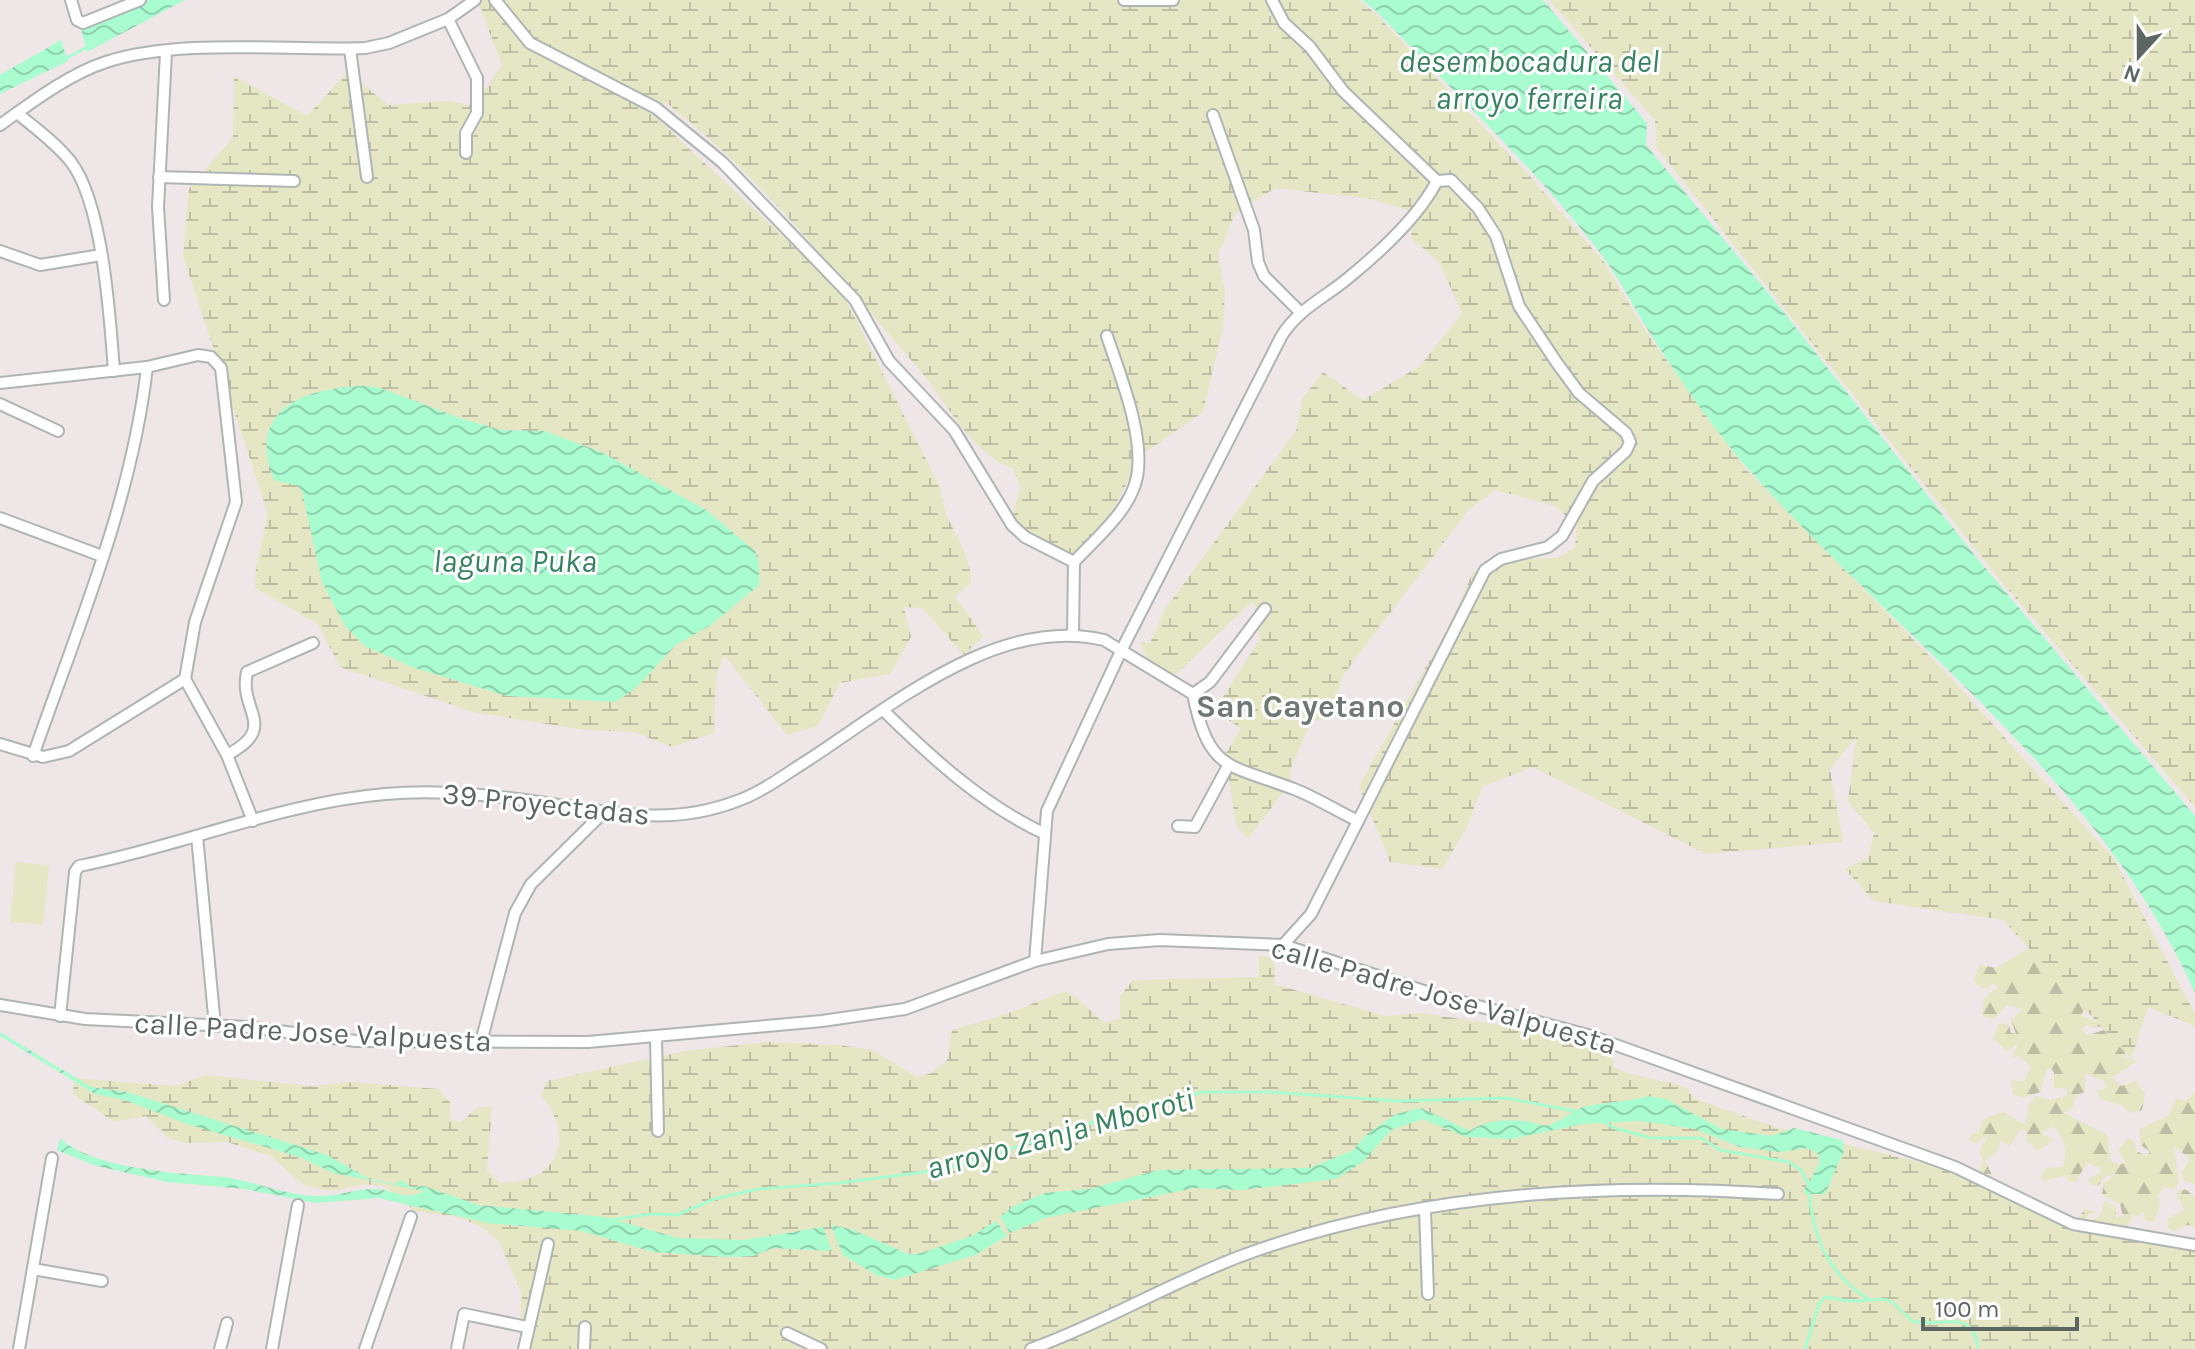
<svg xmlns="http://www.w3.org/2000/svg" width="2195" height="1349" font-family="Karla,sans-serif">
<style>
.forest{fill:url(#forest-firs)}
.wetland{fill:url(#wetland-marsh)}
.garden{fill:#e5e6c4}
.water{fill:url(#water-waves)}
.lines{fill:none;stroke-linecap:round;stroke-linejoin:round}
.stream{stroke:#a9fcd0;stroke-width:3}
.minor-casing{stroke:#afb5b4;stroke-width:14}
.minor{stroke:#fff;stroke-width:10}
.labels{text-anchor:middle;stroke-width:6;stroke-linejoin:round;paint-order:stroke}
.street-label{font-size:30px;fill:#5e6663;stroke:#fff}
.water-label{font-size:32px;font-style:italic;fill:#378360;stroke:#fff}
.neighbourhood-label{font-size:32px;font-weight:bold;fill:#6f7874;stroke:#fff}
</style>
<defs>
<pattern id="forest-firs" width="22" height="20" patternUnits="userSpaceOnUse" patternTransform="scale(2)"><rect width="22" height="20" fill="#e5e6c4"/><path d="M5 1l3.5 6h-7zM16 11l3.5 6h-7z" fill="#bdbea3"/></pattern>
<pattern id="wetland-marsh" width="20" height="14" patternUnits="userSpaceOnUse" patternTransform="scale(2)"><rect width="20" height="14" fill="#e5e6c4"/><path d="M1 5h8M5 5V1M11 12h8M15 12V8" fill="none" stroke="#bdbea3"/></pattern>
<pattern id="water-waves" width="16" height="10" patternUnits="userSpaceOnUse" patternTransform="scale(2)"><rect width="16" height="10" fill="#a9fcd0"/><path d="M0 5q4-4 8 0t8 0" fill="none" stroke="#8dd0ac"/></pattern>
</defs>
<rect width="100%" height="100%" fill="#efe6e8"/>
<g class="forest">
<path d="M2030,948l58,59 -8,8 25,10 -11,3 -8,-3 -4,5 6,5 16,-5 21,21v6l12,4 -25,17 9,8 15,-5 9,12 -3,17 -12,3 -7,-7 -23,-7 -3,-8 9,-3 -1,-7 -20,-7v18l-9,3 -3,13 -9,5 43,22 4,26 9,4 5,-3 -7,-12 10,-12 7,4 1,9 11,5 3,-4 -9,-7 -2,-16 29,-13 9,-18 8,3 10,-8v91l-10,-3 -4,-8 9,-14 -16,-13 5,37 -6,6 -9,-2 -6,8 2,10 -6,17 -9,-2 -1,-8 -11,5 -9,13 -29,-8 -20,1 10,-14 13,3 -10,3 -2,6 13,-4 6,-16 11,5v11l7,-1 -3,-12 -18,-10 2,-11 12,-8 -10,1 -8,10 -8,-2 -2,-5 12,-6v-5l-13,-5 -12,19h-5l-5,-7 -19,6 -6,-3 6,-10 17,-1c5,-15 2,-29 -10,-41l-12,7 13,7 -16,11 -11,-10 -2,-11 -5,1 -11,15 -9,-6 -3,12 -12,8 9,20 -15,-7 4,-11 -4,-12 11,-16 -16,10 -5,-5 2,-5 8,-2 4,-13 20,-7 22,13 4,-21 7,-8 15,4 16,-4 -1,-8h-12v-16l-4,-4 -4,3 -6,21 -18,6 -9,-4 -2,-14 13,2 6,-16 -12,-10 -5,2 5,-15 -11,9 -14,-14 6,-15 10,2 2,8 5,1 -5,-14 11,-11 -15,-4 -13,14 -12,-3 2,-18 14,-11 -5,-4 -6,6 -10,-3 -3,-7 6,-14 16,3z"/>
<path d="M2180,1189l7,1 8,8v29l-7,-2 -15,6 -5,-4v-9l17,-8 -9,-16z"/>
</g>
<g class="wetland">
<path d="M477,0h881l17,13 153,161 75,87 46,75 97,133 207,211 161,179 81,155v12l-47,-19 -17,52 -128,-139 -129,-19 -29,-32 23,-11 6,-25 -26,-32 8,-64 -26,32 13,73 -137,12 -173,-87 -51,20 -16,42 -24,40 -52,-7 -31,-76 91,-162 23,-52 46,-13 39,-1 17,-11 2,-21 -22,-20 -59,-16 -27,19 -125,165 -16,44 -17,4 -21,48 1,12 -43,57 -12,-14 -11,-70 16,-27 -27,-17 46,-72 -6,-39 -79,75 -26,-13 -10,-21 11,2 15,-34 131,-178 6,-32 21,-27 40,28 57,-34 42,-53 -23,-51 -28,-24 3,-26 -43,-13 -96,-11 -40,26 -17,41 7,37 -2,36 -20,84 -60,42 -52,95 -24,11 -26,-6 -31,-25 10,-43 -7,-17c-44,-17 -65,-66 -95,-101 -80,-92 -156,-192 -253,-266l-4,20 181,170 99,197c1,35 31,59 30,94l-16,13 28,40 -19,19 -42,-47 -18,-1 7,30 -21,37 -50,9 -22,43 -31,9 -63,-80 -8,23 -2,55 -42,14 -38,-15 -49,-2 -112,-18 -133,-45 -22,-43 -63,-36 1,-21 12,-53 -85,-258 6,-67 44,-52 1,-61 73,40 41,-44 40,33 60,-4 26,5 28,-41z"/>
<path d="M1549,0h646v807l-194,-226 -344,-433 -2,-28z"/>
<path d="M1259,956l10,1 6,7 -1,20 111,32 38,-3 94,15 97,27 -1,12c23,11 50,12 75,21l5,10 82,29 188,46 97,51 135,23v102h-1671l-3,-13v-44l-22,-50 -15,-13 -22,-11 -47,-7 -31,-25 -21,-2 -28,7 -30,-5 -35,-30 -43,-14 -41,1 -18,-5 -22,-22 -32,6 -41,-28 1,-16 102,8 29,-11 105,11 44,-4 84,7 12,13v17l10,4 18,-16h14l-5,63 12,12c58,4 78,-45 42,-87l6,-14 138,-30 82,-9 73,3 32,5 45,27 15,-4 15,-13 5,-30 57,-17 55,-22c13,3 27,23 42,32l14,-5v-22l13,-16 126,-3z"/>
</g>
<path class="garden" d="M16,862l33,3 -6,60 -33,-3z"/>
<g class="water">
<path d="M146,0h39l-98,52 -6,-24z"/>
<path d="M1362,0h181l104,123 -1,22 137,166 193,246 219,259v177c-95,-214 -294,-352 -445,-522 -33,-37 -76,-99 -102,-141 -15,-24 -28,-50 -44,-72 -67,-89 -151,-166 -227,-246z"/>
<path d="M61,40l7,21 -68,33v-19z"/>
<path d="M366,386l14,2 83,31 38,11 43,1 57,21 105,58 49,41 4,14v20l-48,40 -35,20 -39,42 -21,15 -109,-6 -95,-29 -47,-21 -20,-20 -23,-44 -20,-91 -4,-5 -24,-6c-29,-72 33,-93 92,-94z"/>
<path d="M0,1032l91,55 36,5 200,63 42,24 25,5 7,-4 10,7 13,-1 54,19 127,12 73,21 67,2 78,-13 9,24 -59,-3 -20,8 -25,1 -75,-5 -72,-21 -93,-8 -110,-25 -62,5 -72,-14 -77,-7 -74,-17 -36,-15 3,-12c32,30 112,35 153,38 35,2 69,19 103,20 21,1 41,-8 61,-7 19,1 28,13 47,2l-91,-18 -33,-16 -113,-33 -62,-24 -30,-6 -95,-58z"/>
<path d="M1648,1096l18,3 56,30 50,7 22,-8 48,12 2,11 -19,43h-20l-1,-4 16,-27 -2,-9 -11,-6 -26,4 -41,-5 -45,-18 -54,-8 -59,3 -70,15 -46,-2 -43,-18 -32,11 -27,31 -28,18 -94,11 -47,-2 -150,30 -35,15 -10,-16 14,-11 31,-13 44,-4 70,-19 150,-2 43,-17 16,-18 28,-19 25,-6 49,23c15,-11 35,-11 54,-10 8,0 16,6 25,4 10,-2 22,-13 32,-17 22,-7 45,-5 67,-12z"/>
<path d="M996,1221l11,15 -32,19 -81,25 -18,-5 -33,-20 -12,-30 20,4 57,25h10l54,-18z"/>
</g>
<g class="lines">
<g class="stream">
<path d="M65,59l22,-12"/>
<path d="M1597,1119l18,9 36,10h50l19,12 69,12 12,8 6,12"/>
<path d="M1809,1193c5,47 19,80 59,106"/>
<path d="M611,1220l39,-6 27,1 37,-16 44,-10 81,-6 108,-14 182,-58 74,-19h67l129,9 108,-3 72,14"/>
<path d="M1805,1349l14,-45 6,-7c10,1 22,5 32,4 33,-2 29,-7 55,20 28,7 63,-14 66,28"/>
</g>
<defs>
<g id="minor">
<path d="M71,0l6,20 6,3 57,-23"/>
<path d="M495,0l35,43 126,65 66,54 133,138 34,61 65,69 58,95 13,12 49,25 -1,74"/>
<path d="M1124,0h49"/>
<path d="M1272,0l12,23 26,24 33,44 94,90"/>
<path d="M448,19l27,-19"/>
<path d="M350,49l17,128"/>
<path d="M17,113c18,15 39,30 54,49 32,42 39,156 43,209"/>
<path d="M1213,115l41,115 4,32 6,14 36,36"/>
<path d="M0,125c32,-23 69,-51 106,-63 75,-24 180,-11 259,-14l24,-5 59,-24 29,59v35l-11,20v20"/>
<path d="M159,177l135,4"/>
<path d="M0,251l40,14 61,-10"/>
<path d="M164,300l-6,-93 8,-154"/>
<path d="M0,383l147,-16 51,-12 13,2 10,11 15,134 -41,120 -10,57 42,76 26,66"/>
<path d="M0,404l58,27"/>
<path d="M0,518l102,38"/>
<path d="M1074,562c22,-24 56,-51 63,-85 8,-41 -17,-102 -30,-141"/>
<path d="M1193,694c16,78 35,70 101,95 21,8 41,21 62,31"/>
<path d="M884,711c48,47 98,93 159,122"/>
<path d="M0,744l43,13 26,-6 116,-72"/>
<path d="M227,755c53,-28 11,-44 20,-83l66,-29"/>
<path d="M33,756c44,-127 99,-255 114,-389"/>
<path d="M1178,826l17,1 33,-61"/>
<path d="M197,836l18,190"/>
<path d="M1035,961l12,-150 74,-160 160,-314c16,-27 43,-39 66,-58 32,-26 71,-61 90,-98l14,-1 27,28 18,28 23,70 38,57 22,30 47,40 4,9 -4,9 -33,30 -31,55 -14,11 -47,12 -16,11 -174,344 -28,31"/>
<path d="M0,1005l85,14 163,8 108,14 232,1 234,-21 83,-12 130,-48 73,-17 52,-4 123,5 153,50 152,40 367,132 118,57 122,21"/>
<path d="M60,1016l15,-144 4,-6c103,-20 201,-63 306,-72 58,-5 116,2 174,11 64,9 115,20 178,-4 25,-9 46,-25 68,-39 84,-54 193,-148 299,-122l89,54 17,-12 55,-73"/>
<path d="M656,1038l2,93"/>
<path d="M481,1042l34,-129 16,-29 73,-72"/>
<path d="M1425,1210l3,84"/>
<path d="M33,1269l69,12"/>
<path d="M787,1333l34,16"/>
<path d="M19,1349l33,-191"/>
<path d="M220,1349l7,-26"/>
<path d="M272,1349l26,-144"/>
<path d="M365,1349l46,-132"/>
<path d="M457,1349l7,-35 63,13"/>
<path d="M524,1349l24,-105"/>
<path d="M584,1349l1,-22"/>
<path d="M1031,1349c72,-26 139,-66 210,-93 170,-63 358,-74 537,-62"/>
</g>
</defs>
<use href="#minor" class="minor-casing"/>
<use href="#minor" class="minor"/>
</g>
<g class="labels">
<g class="street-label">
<text transform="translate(546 804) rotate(6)" y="10">39 Proyectadas</text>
<text transform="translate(1444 996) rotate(16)" y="10">calle Padre Jose Valpuesta</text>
<text transform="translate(313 1032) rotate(3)" y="10">calle Padre Jose Valpuesta</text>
</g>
<g class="water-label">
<text x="1529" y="72">desembocadura del<tspan x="1529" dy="37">arroyo ferreira</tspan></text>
<text x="515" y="572">laguna Puka</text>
<text transform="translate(1060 1133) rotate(-15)" y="11">arroyo Zanja Mboroti</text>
</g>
<g class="neighbourhood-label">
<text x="1300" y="717">San Cayetano</text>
</g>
</g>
<g transform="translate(2139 56) rotate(201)" stroke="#ffffff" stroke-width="6" paint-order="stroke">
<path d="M0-6L14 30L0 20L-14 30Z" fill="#5e6663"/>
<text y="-12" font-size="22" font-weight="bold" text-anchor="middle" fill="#5e6663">N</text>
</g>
<path d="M1923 1317v12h154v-12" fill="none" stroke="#5e6663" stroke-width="4"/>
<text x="1935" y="1317" font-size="24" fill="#5e6663" stroke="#ffffff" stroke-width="6" paint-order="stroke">100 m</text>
</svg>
